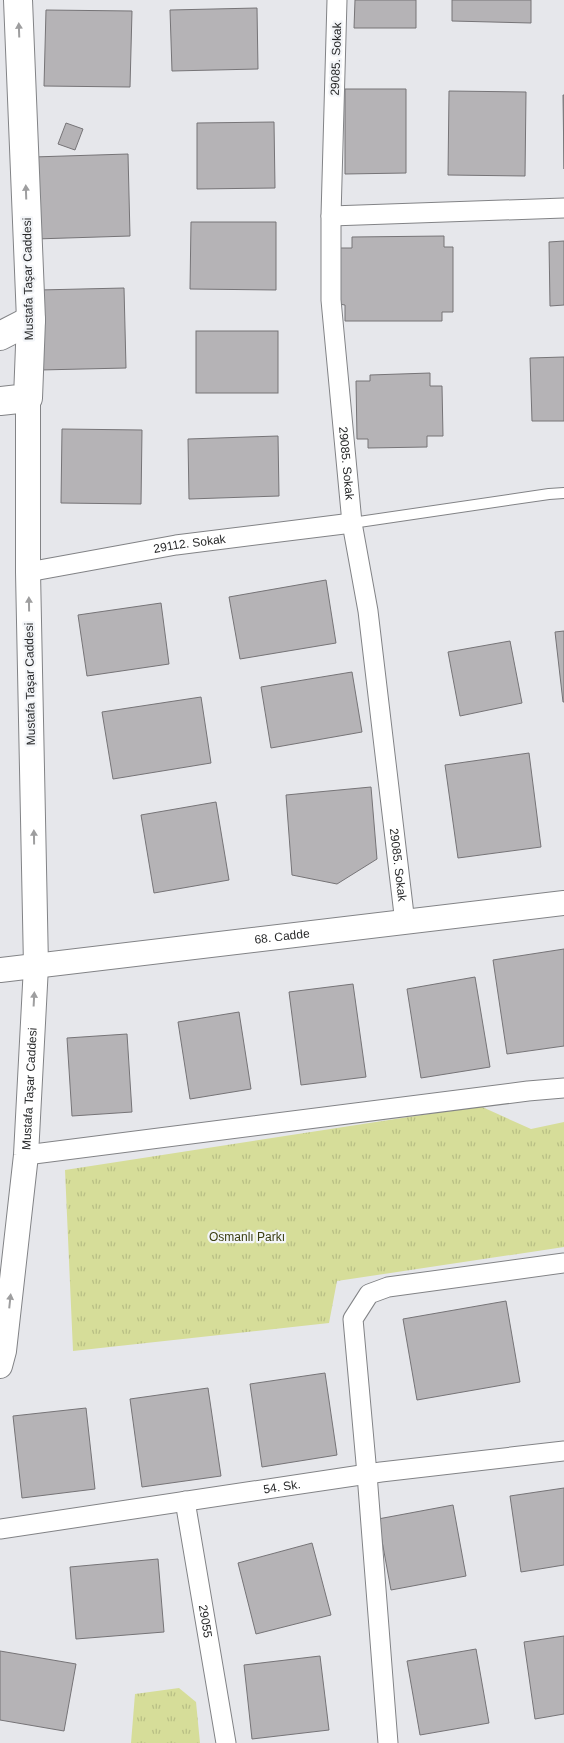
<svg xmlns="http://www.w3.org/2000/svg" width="564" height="1743" font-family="Helvetica,sans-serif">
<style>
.grass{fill:url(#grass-tufts)}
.building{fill:#b5b3b6;stroke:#767477}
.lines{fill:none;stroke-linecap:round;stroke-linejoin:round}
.service-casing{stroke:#828386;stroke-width:12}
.minor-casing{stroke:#828386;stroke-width:21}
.tertiary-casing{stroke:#828386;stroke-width:26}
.secondary-casing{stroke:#828386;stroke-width:30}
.service{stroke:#fff;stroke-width:10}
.minor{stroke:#fff;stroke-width:19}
.tertiary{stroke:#fff;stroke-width:24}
.secondary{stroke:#fff;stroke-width:28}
.oneway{fill:#9e9e9f}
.labels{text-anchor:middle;stroke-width:4.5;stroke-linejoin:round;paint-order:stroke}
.street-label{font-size:12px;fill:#272829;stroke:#f3f5f8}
.park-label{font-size:12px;fill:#3a3d11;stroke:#f3f5f8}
</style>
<defs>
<pattern id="grass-tufts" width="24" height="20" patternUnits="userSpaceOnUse" patternTransform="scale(1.25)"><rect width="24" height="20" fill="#d6dd99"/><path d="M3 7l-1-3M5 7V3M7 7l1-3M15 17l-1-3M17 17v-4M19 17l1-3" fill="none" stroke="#b8be84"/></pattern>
</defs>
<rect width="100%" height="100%" fill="#e6e7eb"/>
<g class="grass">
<path d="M480,1106l51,23 33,-7v125l-227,34 -8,42 -256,28 -8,-181z"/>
<path d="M179,1688l17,14 4,41h-69l4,-49z"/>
</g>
<g class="building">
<path d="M355,0h61v28h-62z"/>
<path d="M452,0h79v23l-79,-2z"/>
<path d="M257,8l1,61 -86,2 -2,-61z"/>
<path d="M46,10l86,1 -2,76 -86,-1z"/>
<path d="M345,89h61v84l-61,1z"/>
<path d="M449,91l77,1 -1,84 -77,-1z"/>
<path d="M563,95h1v74z"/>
<path d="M274,122l1,66 -78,1v-66z"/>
<path d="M66,123l17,6 -8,21 -17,-6z"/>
<path d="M128,154l2,82 -95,3 -2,-82z"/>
<path d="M191,222h85v68l-86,-1z"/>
<path d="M444,236v11h9v65h-11v9h-97v-16l-6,-1v-56h13v-11z"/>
<path d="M564,241v64l-14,1 -1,-64z"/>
<path d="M124,288l2,80 -86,2 -1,-80z"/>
<rect x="196" y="331" width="82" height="62"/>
<path d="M564,357v64h-32l-2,-63z"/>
<path d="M430,373v13h12l1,50h-16v11l-59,1v-9h-11l-1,-58h14v-6z"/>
<path d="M62,429l80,1 -1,74 -80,-1z"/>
<path d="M278,436l1,60 -90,3 -1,-60z"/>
<path d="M326,580l10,63 -96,16 -11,-62z"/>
<path d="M161,603l8,61 -82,12 -9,-61z"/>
<path d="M564,631v71h-1l-8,-70z"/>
<path d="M510,641l12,62 -62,13 -12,-64z"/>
<path d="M352,672l10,60 -91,16 -10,-61z"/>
<path d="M201,697l10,66 -98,16 -11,-67z"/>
<path d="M529,753l12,94 -83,11 -13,-93z"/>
<path d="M371,787l6,72 -40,25 -45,-9 -6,-80z"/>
<path d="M216,802l13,78 -75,13 -13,-78z"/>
<path d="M564,949v97l-57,8 -14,-94z"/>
<path d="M475,977l15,90 -69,11 -14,-89z"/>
<path d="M353,984l13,93 -65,8 -12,-93z"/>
<path d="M239,1012l12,77 -61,10 -12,-77z"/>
<path d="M127,1034l5,78 -60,4 -5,-78z"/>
<path d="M506,1301l14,81 -103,18 -14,-81z"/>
<path d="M325,1373l12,82 -75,12 -12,-83z"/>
<path d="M208,1388l13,88 -79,11 -12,-88z"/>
<path d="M86,1408l9,81 -73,9 -9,-82z"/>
<path d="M564,1488v77l-43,7 -11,-76z"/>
<path d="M453,1505l13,71 -75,14 -13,-71z"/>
<path d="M312,1543l19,72 -75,19 -18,-71z"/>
<path d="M158,1559l6,73 -88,7 -6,-72z"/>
<path d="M564,1636v78l-29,5 -11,-77z"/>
<path d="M476,1649l13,74 -69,12 -13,-74z"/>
<path d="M0,1651l76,13 -12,67 -64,-11z"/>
<path d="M320,1656l9,74 -77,9 -8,-74z"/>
</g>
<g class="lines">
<defs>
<path id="service" d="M352,523l197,-29 15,-1"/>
<g id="minor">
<path id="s1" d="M337,0l-6,216v84l21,223 16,88 37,312"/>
<path d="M331,216l233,-8"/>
<path id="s2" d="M28,572l148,-27 176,-22"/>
<path d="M26,1155l502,-64 36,-3"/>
<path id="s3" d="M185,1501l41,242"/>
<path id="s4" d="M0,1529l381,-57 183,-21"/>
<path d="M388,1743l-21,-269 -14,-155 16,-25 19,-7 176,-24"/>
</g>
<g id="tertiary">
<path id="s5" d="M0,970l564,-67"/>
<path id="s6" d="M0,1366l4,-15 22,-196 10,-189 -8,-394v-174"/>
</g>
<g id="secondary">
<path d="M0,336l31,-16"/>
<path d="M0,401l28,-3 3,-78 -13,-320"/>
</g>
</defs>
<use href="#service" class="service-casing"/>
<use href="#minor" class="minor-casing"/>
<use href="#tertiary" class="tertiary-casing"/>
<use href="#secondary" class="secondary-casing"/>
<use href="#service" class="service"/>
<use href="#minor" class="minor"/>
<use href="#tertiary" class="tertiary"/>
<use href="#secondary" class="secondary"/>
</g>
<defs><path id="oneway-solid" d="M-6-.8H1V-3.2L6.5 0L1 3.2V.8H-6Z" transform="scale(1.25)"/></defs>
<g class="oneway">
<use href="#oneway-solid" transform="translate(19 30) rotate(-92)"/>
<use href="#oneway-solid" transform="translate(26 192) rotate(-92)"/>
<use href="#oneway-solid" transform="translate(29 604) rotate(-91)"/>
<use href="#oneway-solid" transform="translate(34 837) rotate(-91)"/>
<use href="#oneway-solid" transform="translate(34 999) rotate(-87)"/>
<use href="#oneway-solid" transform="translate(10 1301) rotate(-84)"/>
</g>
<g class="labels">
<g class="street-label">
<text transform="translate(336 59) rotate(-88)" y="4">29085. Sokak</text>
<text transform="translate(28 279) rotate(-91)" y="4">Mustafa Taşar Caddesi</text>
<text dy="4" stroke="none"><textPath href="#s1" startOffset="464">29085. Sokak</textPath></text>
<text dy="4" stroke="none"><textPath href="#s2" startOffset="164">29112. Sokak</textPath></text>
<text transform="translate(30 684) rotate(-91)" y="4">Mustafa Taşar Caddesi</text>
<text dy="4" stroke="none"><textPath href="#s1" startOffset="869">29085. Sokak</textPath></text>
<text dy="4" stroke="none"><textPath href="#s5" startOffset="284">68. Cadde</textPath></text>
<text dy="4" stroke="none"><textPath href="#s6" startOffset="279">Mustafa Taşar Caddesi</textPath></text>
<text dy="4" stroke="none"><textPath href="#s4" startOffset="285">54. Sk.</textPath></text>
<text dy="4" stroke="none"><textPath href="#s3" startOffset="122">29055</textPath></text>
</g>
<g class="park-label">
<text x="247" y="1241">Osmanlı Parkı</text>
</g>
</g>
</svg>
